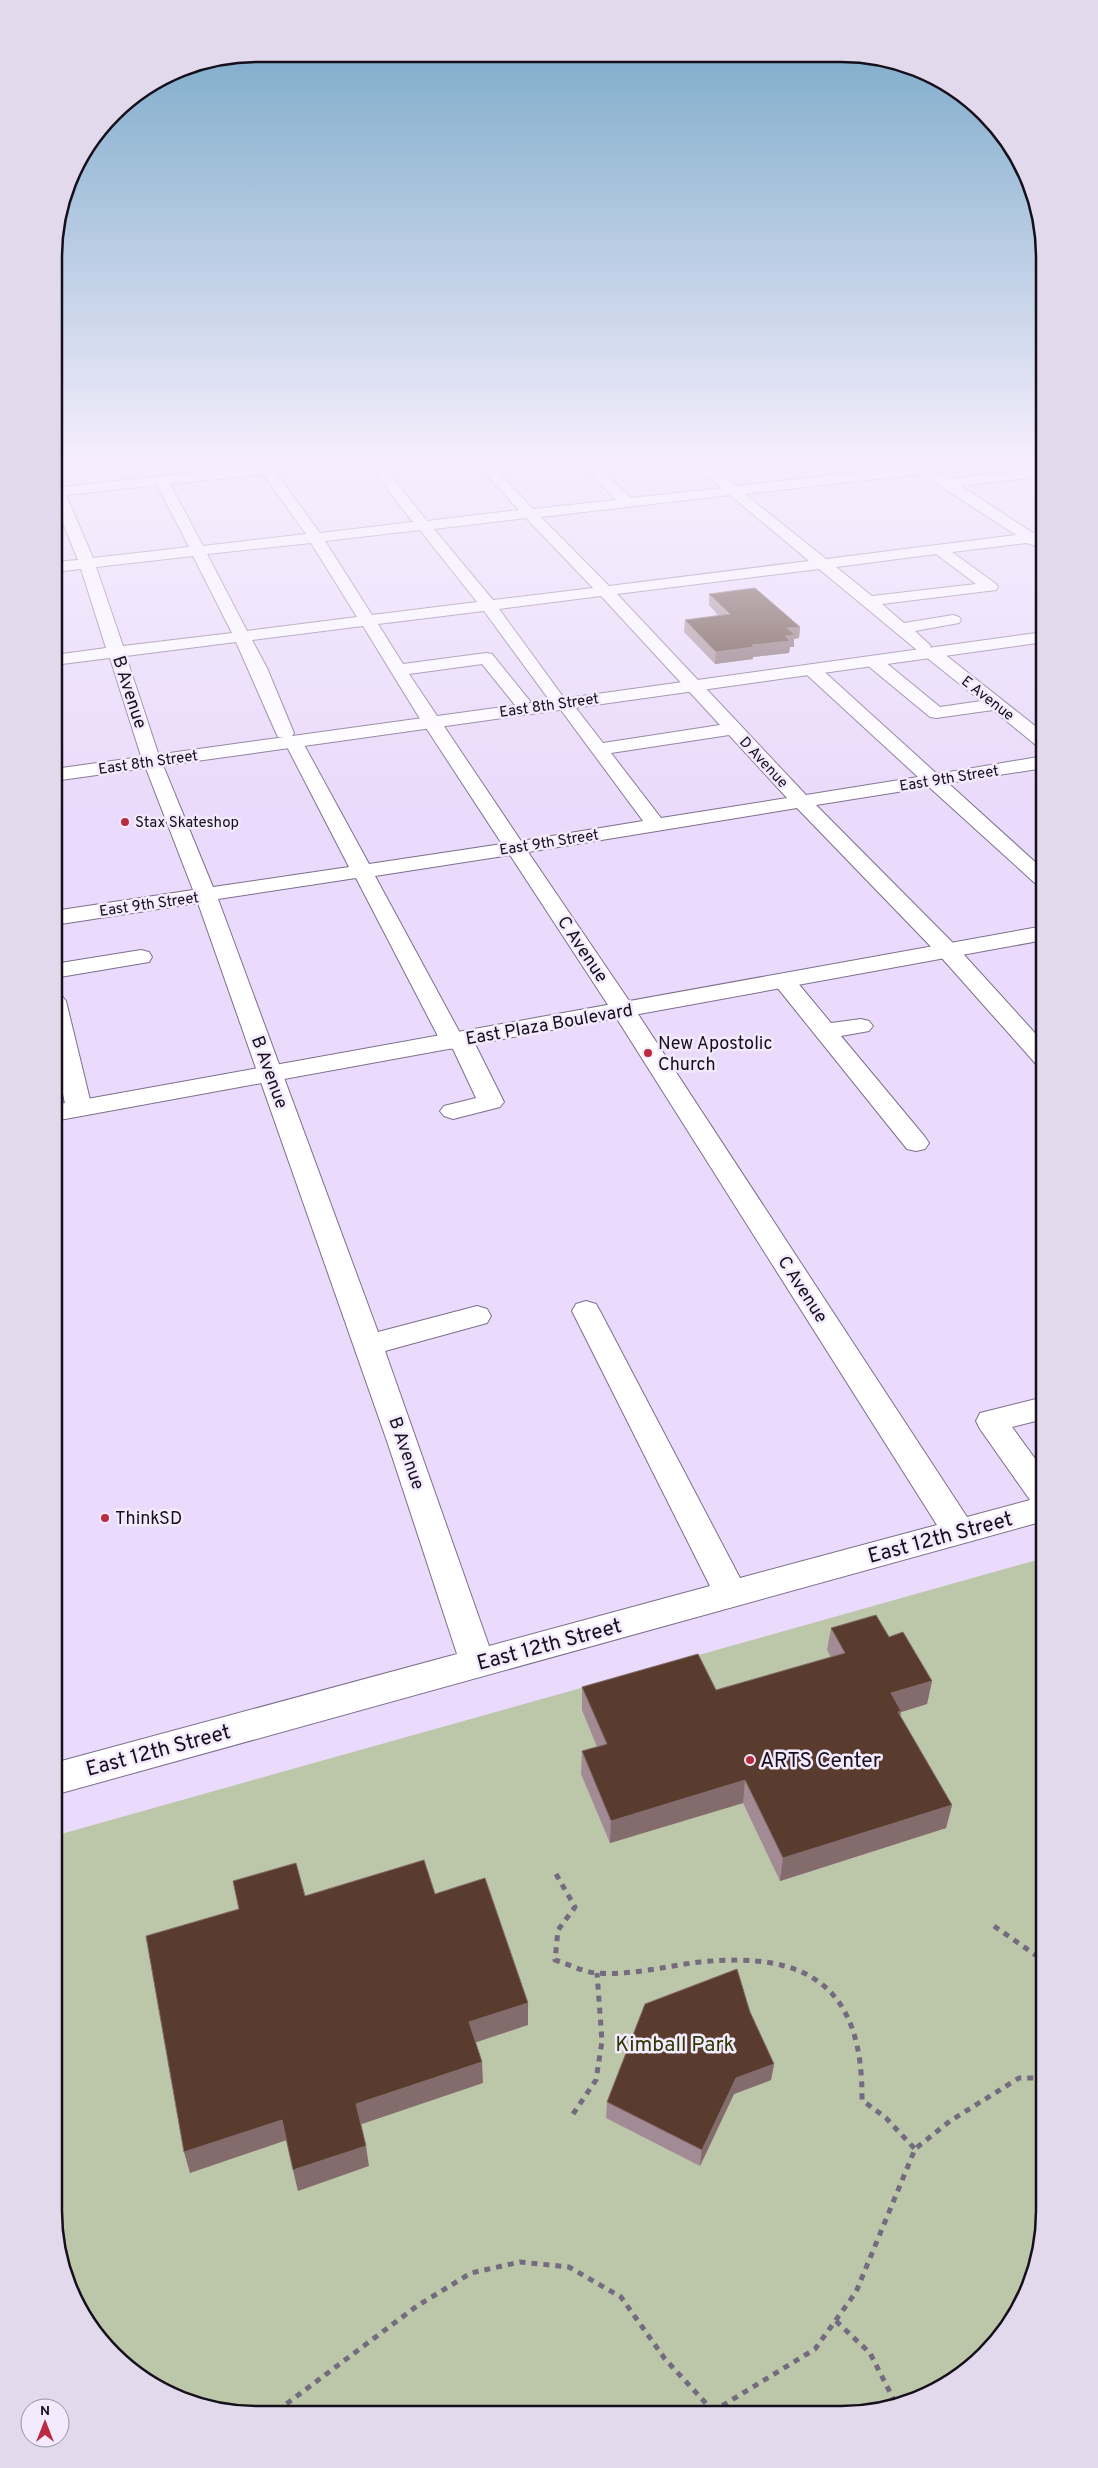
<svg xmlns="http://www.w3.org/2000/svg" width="1098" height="2468" font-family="Overpass,sans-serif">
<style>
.green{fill:#bcc6a9}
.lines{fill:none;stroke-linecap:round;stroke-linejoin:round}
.minor-casing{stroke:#7d6f8c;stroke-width:2}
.major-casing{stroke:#7d6f8c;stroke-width:2}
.path{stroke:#756b80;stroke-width:5;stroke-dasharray:6 6;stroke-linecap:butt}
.minor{fill:#fff;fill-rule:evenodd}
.major{fill:#fff;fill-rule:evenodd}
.wall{fill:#a28b94}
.shaded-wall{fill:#846b6c}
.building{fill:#593c2e;stroke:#846b6c}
.poi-dot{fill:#bb2a3f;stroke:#f4eafe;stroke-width:2}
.labels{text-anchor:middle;stroke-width:5;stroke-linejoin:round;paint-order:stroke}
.far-street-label{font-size:15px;fill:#15101b;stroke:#f4eafe}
.far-poi-label{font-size:15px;fill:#15101b;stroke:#f4eafe;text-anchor:start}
.street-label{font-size:18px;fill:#15101b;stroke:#f4eafe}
.poi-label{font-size:18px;fill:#15101b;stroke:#f4eafe;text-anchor:start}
.near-street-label{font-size:21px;fill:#15101b;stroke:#f4eafe}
.near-poi-label{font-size:21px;fill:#15101b;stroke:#f4eafe;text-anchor:start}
.near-park-label{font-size:21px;fill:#2d3a01;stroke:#f4eafe}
.rim{fill:none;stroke:#15101b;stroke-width:2.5}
</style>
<rect width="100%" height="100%" fill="#eadafb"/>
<path class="green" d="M1044,1558v666l-15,64 -27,47 -48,45 -60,27 -53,7 -623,-4 -51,-17 -44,-29 -35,-40 -27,-60 -7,-53v-375z"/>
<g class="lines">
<defs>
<g id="minor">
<path d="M257,466h49l-6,4 -24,3 44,60 93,-11 -44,-56h14l44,55 92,-11 -41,-44h14l41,43 83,-9 -32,-34h14l33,32 90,-10 -24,-22h15l24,20 177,-20h46l-6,4 -15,2 12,7 94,-11v8l-83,10 72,47 11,-1v13l-6,2 -11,-4 -75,9 44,32 2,3 -2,3 -114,14 22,19 49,-8 6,2 2,3 -2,3 -44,8 16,15 -1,2 8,1 106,84v15l-7,-2 -44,-36 -57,8 -6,-1 -63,-52 -3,-4 3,-4h12l61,50 41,-6 -55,-44 -2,-4 1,-3h-8l-98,-81 -202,25 189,201 112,-18 -112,-103 -3,-4 3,-4h12l119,108 107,-18v12l-96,15 96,87v17l-7,-2 -108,-98 -113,18 140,141 88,97v22l-9,-2 -95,-107 -143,-148 -269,44 108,159 331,506 63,-17 -50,-71 -4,-8 4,-8 64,-16v22l-32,8 32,44v50l-990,274v-32l403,-109 -69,-210 -190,-541 -144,22v-14l139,-21 -53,-137 -30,-95 -56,7v-10l52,-7 -25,-79 -27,3v-10l24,-2 -24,-59v-22l5,1 4,7zM263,474l43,60 -103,12 -33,-62zM922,474l94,61 -190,24 -81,-65zM157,485l32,62 -96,11 -27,-63zM730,495l79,66 -200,25 -68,-69zM526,518l67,70 -100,12 -59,-71zM420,530l57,72 -105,13 -47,-74zM311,543l46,74 -110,14 -40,-77zM936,554l40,30 -104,12 -36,-29zM193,556l39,77 -109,13 -27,-79zM601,596l119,129 -117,18 -34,-44 -5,-1 -65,-89zM484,611l66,90 5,1 88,119 -122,20 -112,-167 73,-10 33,41h12l3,-4 -38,-47 -6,-1 -83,11 -25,-40zM363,626l54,88 85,130 -133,20 -67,-123 -2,-4 -8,-1 2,-3 -27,-65 -15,-28zM236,642l40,91 2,4 8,1 -2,3 65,126 -136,20 -55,-134 -32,-97zM729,735l58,63 -126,20 -50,-65zM510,855l102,156 325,514 -197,53 -140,-267 -4,-7 -10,-3 -10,3 -4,7 138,275 -221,60 -104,-295 102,-28 4,-7 -4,-7 -10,-3 -99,26 -160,-433 138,-21 85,164 4,5 8,2 23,49 -32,8 -4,5 4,5 9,3 47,-12 4,-5 -31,-62 -4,-5 -9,-2 -85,-157z"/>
<path d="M141,950l8,2 3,5 -3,5 -95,16v-14z"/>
<path d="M784,974l8,2 39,47 30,-4 8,2 4,5 -4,5 -28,5 84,101 4,6 -4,6 -9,2 -9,-2 -131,-163 -3,-5 3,-5z"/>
<path d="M54,994l8,2 4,5 26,107 -4,5 -9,3 -9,-3 -4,-5 -12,-55z"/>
</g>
<g id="major">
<path d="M1044,632v10l-990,139v-12z"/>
<path d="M1044,926v14l-990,181v-16z"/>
</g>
</defs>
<use href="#minor" class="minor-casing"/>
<use href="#major" class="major-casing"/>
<g class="path">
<path d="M556,1874l19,33 -17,23 -3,30c13,4 26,11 40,13 34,3 71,-7 105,-11 109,-11 163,25 162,138l24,18 29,31"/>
<path d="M994,1926l43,30 7,8"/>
<path d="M573,2114l23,-34 6,-39 -5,-68"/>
<path d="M836,2321l34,32 27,53"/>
<path d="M277,2411l140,-105 54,-33 49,-11 49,5 52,30 44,62 48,52"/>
<path d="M712,2412l103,-63 41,-57 59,-143 35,-28 69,-43h25"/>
</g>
<use href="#minor" class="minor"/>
<use href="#major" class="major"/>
</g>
<g class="wall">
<path d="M709,594l91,33 -1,11 -5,1v8h-4l-1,6 -36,4v2l-38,5 -31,-32 1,-12 34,-4 -10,-11z"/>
<path d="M831,1628l58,9 43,44 -5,23 -26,8 -1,4 52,89 -6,23 -166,53 -37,-78 -133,40 -29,-69 1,-23 15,-4 -15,-37v-23l134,3 115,-33 -4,-7z"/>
<path d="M750,2012l24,52 -3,16 -37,14 -34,72 -94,-48 1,-16z"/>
</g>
<g class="shaded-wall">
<path d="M800,627l-1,11 -5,1v8h-4l-1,6 -36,4v2l-38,5 1,-12 71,-24z"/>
<path d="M932,1681l-5,23 -26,8 -4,21 -6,-40z"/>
<path d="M745,1780l-2,23 -133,40 1,-22z"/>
<path d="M952,1805l-6,23 -166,53 3,-23z"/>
<path d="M528,2003v22l-57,19 -2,-22z"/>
<path d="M482,2062l1,21 -124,42 -3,-21z"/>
<path d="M774,2064l-3,16 -37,14 -34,72 2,-16 34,-72z"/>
<path d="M282,2120l5,20 -97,33 -6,-21z"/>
<path d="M366,2146l3,20 -71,25 -5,-21z"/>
</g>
<g class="building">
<path d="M755,588l45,39 -13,1 8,7 -10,1 5,5 -38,4 2,2 -38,5 -31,-32 45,-6 -21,-20z"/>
<path d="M876,1615l13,22 14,-5 29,49 -41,12 10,18 -3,1 54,93 -169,53 -38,-78 -134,41 -29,-70 25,-7 -25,-57 116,-33 18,36 129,-37 -14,-25z"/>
<path d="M424,1860l11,34 50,-16 43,125 -59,19 13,40 -126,42 10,42 -73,24 -11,-50 -98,32 -38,-216 93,-27 -6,-28 63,-18 9,33z"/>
<path d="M737,1969l13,43 24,52 -38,14 -34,72 -95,-48 38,-98z"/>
</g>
<linearGradient id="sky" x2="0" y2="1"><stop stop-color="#73a6c6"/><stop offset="0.57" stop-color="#f6eefd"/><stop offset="1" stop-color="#f6eefd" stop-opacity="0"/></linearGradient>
<rect width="1098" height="812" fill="url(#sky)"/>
<g class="poi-dot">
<circle cx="125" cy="822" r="5"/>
<circle cx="648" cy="1053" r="5"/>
<circle cx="105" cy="1518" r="5"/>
<circle cx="750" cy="1760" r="5"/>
</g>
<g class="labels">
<g class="far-street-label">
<text transform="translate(988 698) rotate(38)" y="5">E Avenue</text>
<text transform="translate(549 705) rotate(-8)" y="5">East 8th Street</text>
<text transform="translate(148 762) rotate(-8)" y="5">East 8th Street</text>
<text transform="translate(764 762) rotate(47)" y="5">D Avenue</text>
<text transform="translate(949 778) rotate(-9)" y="5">East 9th Street</text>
<text transform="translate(549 842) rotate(-9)" y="5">East 9th Street</text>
<text transform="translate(149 904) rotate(-8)" y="5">East 9th Street</text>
</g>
<g class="far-poi-label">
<text x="135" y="827">Stax Skateshop</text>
</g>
<g class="street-label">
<text transform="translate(130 692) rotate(72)" y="6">B Avenue</text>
<text transform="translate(583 949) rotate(56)" y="6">C Avenue</text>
<text transform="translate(549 1024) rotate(-10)" y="6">East Plaza Boulevard</text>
<text transform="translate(270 1072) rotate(70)" y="6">B Avenue</text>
<text transform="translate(803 1289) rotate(57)" y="6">C Avenue</text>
<text transform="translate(407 1453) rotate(71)" y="6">B Avenue</text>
</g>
<g class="poi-label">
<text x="658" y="1049">New Apostolic<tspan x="658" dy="21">Church</tspan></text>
<text x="115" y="1524">ThinkSD</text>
</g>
<g class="near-street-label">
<text transform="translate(940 1537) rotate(-15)" y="7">East 12th Street</text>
<text transform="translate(549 1644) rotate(-15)" y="7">East 12th Street</text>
<text transform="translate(158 1750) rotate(-15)" y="7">East 12th Street</text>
</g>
<g class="near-poi-label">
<text x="760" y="1767">ARTS Center</text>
</g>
<g class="near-park-label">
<text x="675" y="2051">Kimball Park</text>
</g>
</g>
<path d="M0 0H1098V2468H0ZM257 62H841A195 195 0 0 1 1036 257V2211A195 195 0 0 1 841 2406H257A195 195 0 0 1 62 2211V257A195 195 0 0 1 257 62Z" fill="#e2d9ec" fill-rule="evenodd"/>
<path class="rim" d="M257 62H841A195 195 0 0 1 1036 257V2211A195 195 0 0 1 841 2406H257A195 195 0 0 1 62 2211V257A195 195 0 0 1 257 62Z"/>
<g transform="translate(45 2423)"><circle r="24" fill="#f4eafe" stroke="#9b93a3"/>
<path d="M0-4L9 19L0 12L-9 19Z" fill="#bb2a3f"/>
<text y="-8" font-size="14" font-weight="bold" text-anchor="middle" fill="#15101b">N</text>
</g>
</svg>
